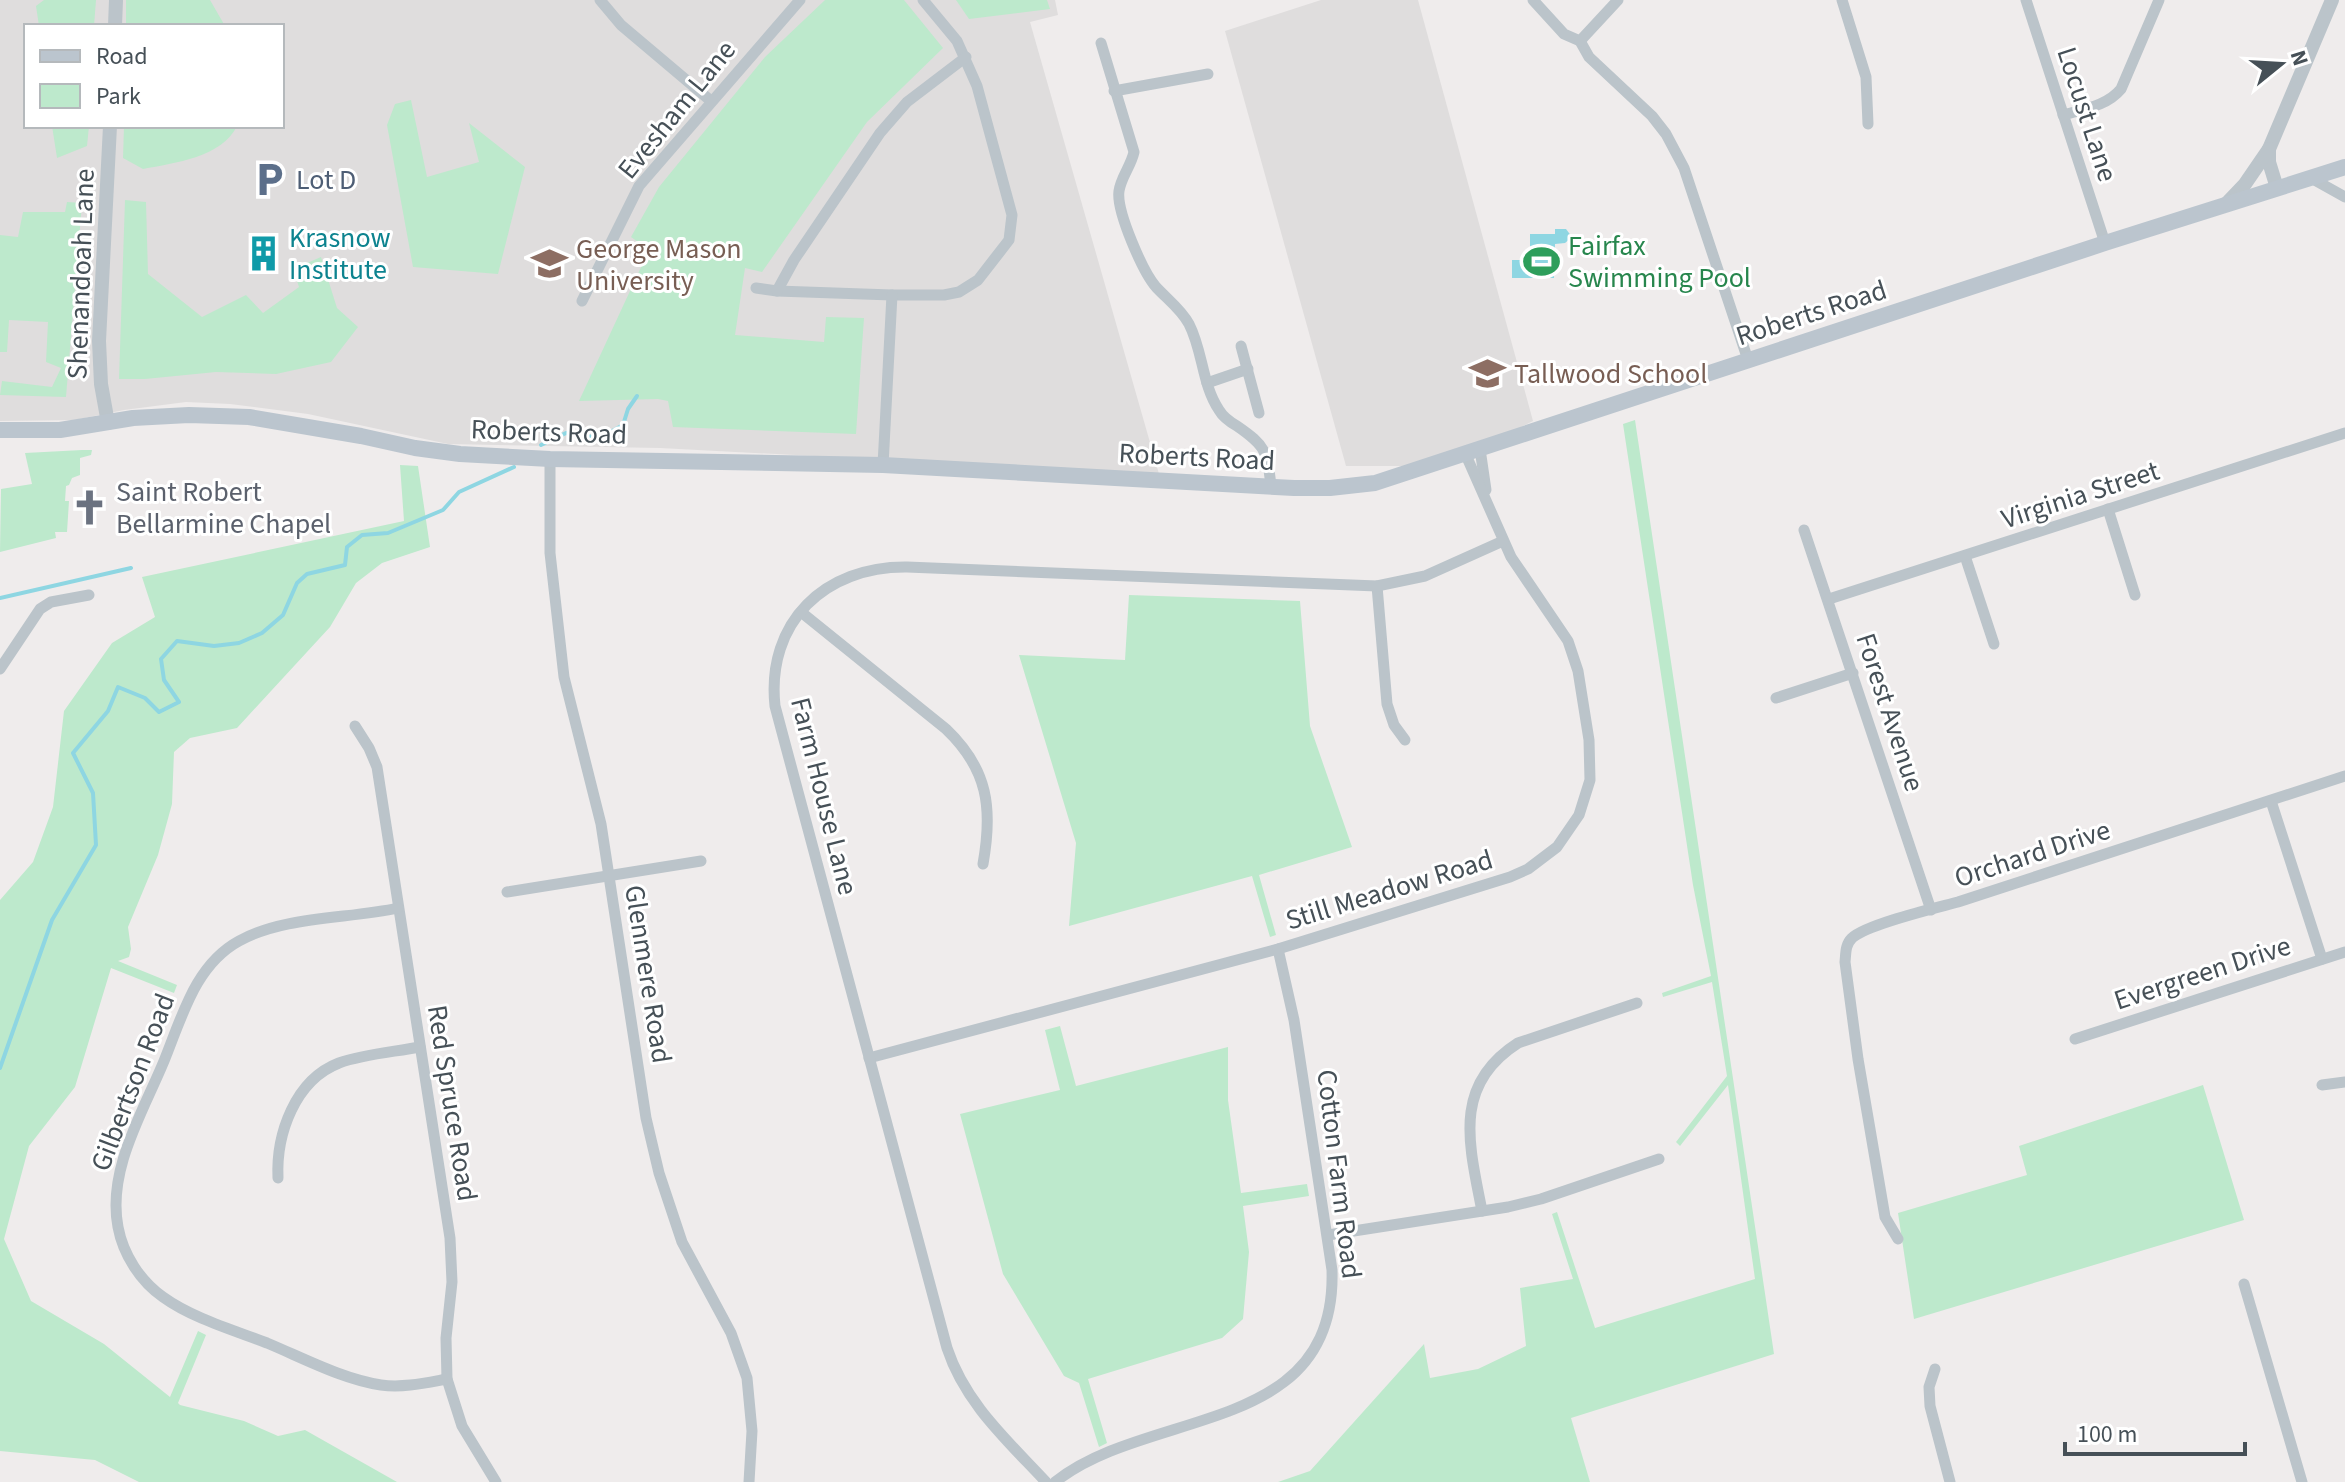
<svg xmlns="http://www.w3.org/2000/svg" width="2345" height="1482" font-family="'Source Sans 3',sans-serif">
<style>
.education{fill:#dfdddd;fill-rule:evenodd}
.green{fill:#bde9cc}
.water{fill:#8ed6e2}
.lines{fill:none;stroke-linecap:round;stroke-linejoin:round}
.stream{stroke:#8ed6e2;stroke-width:4}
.minor{stroke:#bbc4ca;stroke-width:11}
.tertiary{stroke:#bbc4ca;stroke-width:14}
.secondary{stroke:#bbc5ce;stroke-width:16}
.labels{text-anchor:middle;stroke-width:6;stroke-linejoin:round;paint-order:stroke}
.street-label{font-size:28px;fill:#465057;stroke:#fff}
.service-label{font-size:28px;fill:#4e5e75;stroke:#fff;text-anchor:start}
.culture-label{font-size:28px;fill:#0d838f;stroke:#fff;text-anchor:start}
.leisure-label{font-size:28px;fill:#27864d;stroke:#fff;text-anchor:start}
.education-label{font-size:28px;fill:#785e54;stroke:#fff;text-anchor:start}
.worship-label{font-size:28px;fill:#5b616d;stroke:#fff;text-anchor:start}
</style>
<rect width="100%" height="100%" fill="#efecec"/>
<g class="education">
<path d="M0,0h1055l3,15 -28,7 129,452 -499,-26 -212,-4 -140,-30 -78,-10 -44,-2 -62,8 -50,10 -74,1zM26,26h256v100h-256z"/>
<path d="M1321,0h97l115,421 -26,13 -98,32h-63l-121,-435z"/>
</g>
<g class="green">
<path d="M44,0h52l-2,26h-55l-3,-20z"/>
<path d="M126,0h84l15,26h-99z"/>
<path d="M825,0h79l39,48 -76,74 -105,150 -17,-4 -10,67 89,7 2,-25 38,1 -8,116 -183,-7 -5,-26 -10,-2 -79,2 70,-151 -18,-13 28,-50 106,-130z"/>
<path d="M956,0h91l3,9 -81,10z"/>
<path d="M411,100l16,77 52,-15 -10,-39 56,44 -27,107 -85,-7 -26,-142 8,-21z"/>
<path d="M52,126h37l-2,20 -30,12z"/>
<path d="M124,126h113c-15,31 -62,37 -94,43l-20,-11z"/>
<path d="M125,200l21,2 2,72 54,43 44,-22 17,18 36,-26 -6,-18 28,-12 16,51 21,19 -27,35 -55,12 -60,-2 -71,7h-26z"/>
<path d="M67,202l15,1 -16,194 -66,-2 2,-14 50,6 9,-19 -15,-6 2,-40 -39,-2 -2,32h-7v-117l18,2 5,-25h42z"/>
<path d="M1635,420l139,934 -203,64 19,64h-312l32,-11 114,-127 6,34 48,-9 48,-23 -6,-58 53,-9 -21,-65 5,-2 38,116 160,-49 -27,-194 -48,61 -4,-4 51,-66 -15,-94 -49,15 -1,-4 49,-17 -18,-91 -70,-461z"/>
<path d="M82,450h10l-1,5 -11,3v17l-8,3 -3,7 -3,1 -1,15h4l-2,31h-12l1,6 -56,14 1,-63 31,-5 -7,-31z"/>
<path d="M400,465l18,1 12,81 -48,16 -26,20 -26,44 -93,101 -47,10 -16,14 -2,52 -14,51 -30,72 3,22 -2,8 -11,4 59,24 -3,8 -63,-25 -36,119 -46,59 -25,93 27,62 73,43 66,53 28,-66 8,4 -28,68 2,2 64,16 34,15 27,-6 92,52h-258l-44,-22 -95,-9v-551l33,-38 20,-55 11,-96 48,-68 43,-26 -13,-40 262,-56z"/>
<path d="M1129,595l171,6 10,125 42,121 -93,28 17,60 -6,2 -18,-61 -183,50 7,-83 -57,-188 106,5z"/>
<path d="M1060,1026l16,60 152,-39v53l13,93 66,-9 2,12 -66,10 6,46 -6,67 -21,19 -134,41 19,64 -8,4 -20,-64 -15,-7 -61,-102 -43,-160 100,-24 -15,-60z"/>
<path d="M2203,1085l41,135 -330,99 -16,-106 129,-38 -8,-29z"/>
</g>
<path class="water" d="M1555,229h11l6,8 -7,6 -10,1 -1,34h-42v-18h18v-26h25z"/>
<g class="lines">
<g class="stream">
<path d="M541,445l25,-12 34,5 23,-13 5,-16 9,-13"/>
<path d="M0,598l131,-30"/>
<path d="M0,1068l52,-148 44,-75 -3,-52 -20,-40 35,-42 10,-24 27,11 14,14 20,-10 -15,-22 -3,-21 16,-18 37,5 25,-3 23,-10 21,-18 14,-32 10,-9 38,-9 2,-18 15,-12 26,-2 55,-23 16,-18 55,-25"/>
</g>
<g class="minor">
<path d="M600,0l21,25 90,76"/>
<path d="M1533,0l31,34 16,7 9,16 63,59 14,18 18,34 64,192"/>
<path d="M1842,0l24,77 2,47"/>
<path d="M2026,0l79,243"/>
<path d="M1580,41l38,-41"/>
<path d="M1101,43l33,109c-3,14 -13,25 -15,39 -3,20 24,81 37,96 11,12 25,22 33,37 14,27 13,61 30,86 4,7 11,12 18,16 29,20 30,25 34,60"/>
<path d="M1114,91l94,-17"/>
<path d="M2063,115c21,-6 44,-9 58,-26l38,-89"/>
<path d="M2311,178l34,19"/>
<path d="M756,288l21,3 115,4h52l15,-3 19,-12 31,-40 3,-25 -35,-129 -20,-45 -34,-41"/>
<path d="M777,291l17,-31 86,-127 27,-31 59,-45"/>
<path d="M582,301l57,-115 161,-186"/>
<path d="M1241,346l18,67"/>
<path d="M1207,383l41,-14"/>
<path d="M1480,449l6,41"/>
<path d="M550,459v94l14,124 37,147 45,294 13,55 23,69 49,91 16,45 5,53 -3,51"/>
<path d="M883,465l9,-170"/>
<path d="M2108,509l27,86"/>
<path d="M1804,530l127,380"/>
<path d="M1965,556l29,88"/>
<path d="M1377,586l10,118 7,21 11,15"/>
<path d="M1829,599l516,-166"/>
<path d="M801,612l145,117c42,40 47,79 37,135"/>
<path d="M0,669l40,-60 11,-7 38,-7"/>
<path d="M1776,698l77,-25"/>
<path d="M355,726l14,22 8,19 73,471 2,44 -6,56 1,41 15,47 34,56"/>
<path d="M2271,801l51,158"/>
<path d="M507,892l194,-31"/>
<path d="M398,908c-50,11 -114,8 -159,33 -44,24 -57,76 -75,120 -21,51 -57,109 -46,166 5,27 22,54 45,70 29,21 70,33 104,46 36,15 75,36 114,42 22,3 44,-2 66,-6"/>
<path d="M2075,1039l270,-87"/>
<path d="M869,1058l409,-109 232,-72 18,-8 29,-22 22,-32 11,-35 -1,-40 -11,-69 -10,-30 -57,-84 -46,-104"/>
<path d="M2322,1085l23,-3"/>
<path d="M278,1178c-2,-44 17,-98 61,-115 25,-9 55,-11 81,-16"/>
<path d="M1482,1211c-13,-67 -30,-126 36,-168l119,-40"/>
<path d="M1328,1235l180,-28 33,-8 118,-40"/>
<path d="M1898,1239l-13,-22 -27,-158 -13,-97c1,-9 0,-17 7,-24 15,-14 84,-30 106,-36l387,-126"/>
<path d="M2244,1284l58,198"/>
<path d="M1935,1369l-6,18 1,19 20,76"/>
<path d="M1046,1482c-39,-42 -81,-79 -99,-134l-172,-642c-9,-84 50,-140 132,-139l470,19 48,-10 78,-35"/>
<path d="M1055,1482c94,-75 282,-45 277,-212l-38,-250 -16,-71"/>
</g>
<g class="tertiary">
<path d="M115,26l1,-26"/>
<path d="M2277,188l-8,-26v-13l63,-149"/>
<path d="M2225,205l20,-21 24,-35"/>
<path d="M108,423l-7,-39 -2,-43 11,-215"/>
</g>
<path class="secondary" d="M0,430h60l73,-12 56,-3 60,2 112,19 54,12 45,6 90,5 333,6 411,23h36l45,-5 730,-240 240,-76"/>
</g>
<defs>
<symbol id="parking-bare" viewBox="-9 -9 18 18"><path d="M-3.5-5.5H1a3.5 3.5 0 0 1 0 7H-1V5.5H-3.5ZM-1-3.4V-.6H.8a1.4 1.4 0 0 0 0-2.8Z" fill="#5c6f8a" stroke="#fff" stroke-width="2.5" paint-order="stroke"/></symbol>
<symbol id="building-bare" viewBox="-9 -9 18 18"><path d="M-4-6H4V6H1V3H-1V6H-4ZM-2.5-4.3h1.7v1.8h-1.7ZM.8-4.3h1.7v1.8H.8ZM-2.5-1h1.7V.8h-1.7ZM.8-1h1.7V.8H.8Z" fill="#0f9aa8" stroke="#fff" stroke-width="2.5" paint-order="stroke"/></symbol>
<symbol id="stadium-bare" viewBox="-9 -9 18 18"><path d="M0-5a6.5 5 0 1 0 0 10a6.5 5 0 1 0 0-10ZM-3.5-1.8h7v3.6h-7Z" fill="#2e9e5b" stroke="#fff" stroke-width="2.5" paint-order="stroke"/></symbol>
<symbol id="university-bare" viewBox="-9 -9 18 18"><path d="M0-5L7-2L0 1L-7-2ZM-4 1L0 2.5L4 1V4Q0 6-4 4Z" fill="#8d6e63" stroke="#fff" stroke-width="2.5" paint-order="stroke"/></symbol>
<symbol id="school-bare" viewBox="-9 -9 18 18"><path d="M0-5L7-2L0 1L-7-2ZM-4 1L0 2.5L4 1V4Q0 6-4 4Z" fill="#8d6e63" stroke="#fff" stroke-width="2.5" paint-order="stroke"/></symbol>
<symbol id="church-bare" viewBox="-9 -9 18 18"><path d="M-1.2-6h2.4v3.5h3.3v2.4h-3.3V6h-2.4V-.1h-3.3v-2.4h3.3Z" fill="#6b7280" stroke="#fff" stroke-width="2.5" paint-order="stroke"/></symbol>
</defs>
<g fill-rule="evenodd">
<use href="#parking-bare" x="244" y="154" width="51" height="51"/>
<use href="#building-bare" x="238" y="228" width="51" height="51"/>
<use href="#stadium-bare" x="1516" y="236" width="51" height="51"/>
<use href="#university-bare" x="524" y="238" width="51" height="51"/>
<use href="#school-bare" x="1462" y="348" width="51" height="51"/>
<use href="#church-bare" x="64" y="482" width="51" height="51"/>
</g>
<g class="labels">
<g class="street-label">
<text transform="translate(676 109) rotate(-51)" y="10">Evesham Lane</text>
<text transform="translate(2088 114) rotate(72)" y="10">Locust Lane</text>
<text transform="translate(80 274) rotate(-88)" y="10">Shenandoah Lane</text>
<text transform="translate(1811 312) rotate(-18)" y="10">Roberts Road</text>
<text transform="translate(549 431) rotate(2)" y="10">Roberts Road</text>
<text transform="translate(1197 456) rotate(3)" y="10">Roberts Road</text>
<text transform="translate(2080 494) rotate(-18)" y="10">Virginia Street</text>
<text transform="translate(1891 712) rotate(72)" y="10">Forest Avenue</text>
<text transform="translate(825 796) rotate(76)" y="10">Farm House Lane</text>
<text transform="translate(2032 853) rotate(-18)" y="10">Orchard Drive</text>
<text transform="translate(1389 889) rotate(-17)" y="10">Still Meadow Road</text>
<text transform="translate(2202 972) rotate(-18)" y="10">Evergreen Drive</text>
<text transform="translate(649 974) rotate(81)" y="10">Glenmere Road</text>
<text transform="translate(132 1082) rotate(-69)" y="10">Gilbertson Road</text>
<text transform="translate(453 1103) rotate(81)" y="10">Red Spruce Road</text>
<text transform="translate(1340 1174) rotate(83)" y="10">Cotton Farm Road</text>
</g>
<g class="service-label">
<text x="296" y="189">Lot D</text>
</g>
<g class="culture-label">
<text x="289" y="247">Krasnow<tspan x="289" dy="32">Institute</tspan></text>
</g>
<g class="leisure-label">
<text x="1568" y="255">Fairfax<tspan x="1568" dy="32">Swimming Pool</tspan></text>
</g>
<g class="education-label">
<text x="576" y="258">George Mason<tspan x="576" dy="32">University</tspan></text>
<text x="1514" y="383">Tallwood School</text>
</g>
<g class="worship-label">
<text x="116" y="501">Saint Robert<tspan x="116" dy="32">Bellarmine Chapel</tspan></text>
</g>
</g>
<rect x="24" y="24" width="260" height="104" fill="#ffffff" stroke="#b5b9bc" stroke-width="2"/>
<rect x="40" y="50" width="40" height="12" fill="#bbc5ce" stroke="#b5b9bc" stroke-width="2"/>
<text x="96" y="64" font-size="24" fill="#465057">Road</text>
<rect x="40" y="84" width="40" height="24" fill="#bde9cc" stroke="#b5b9bc" stroke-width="2"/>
<text x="96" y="104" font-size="24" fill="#465057">Park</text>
<g transform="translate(2281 64) rotate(72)" stroke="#ffffff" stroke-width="6" paint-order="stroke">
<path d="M0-6L14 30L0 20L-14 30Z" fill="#465057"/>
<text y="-12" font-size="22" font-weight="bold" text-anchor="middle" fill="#465057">N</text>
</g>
<path d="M2065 1442v12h180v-12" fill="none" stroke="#465057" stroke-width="4"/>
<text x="2077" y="1442" font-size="24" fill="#465057" stroke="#ffffff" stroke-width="6" paint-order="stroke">100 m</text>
</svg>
